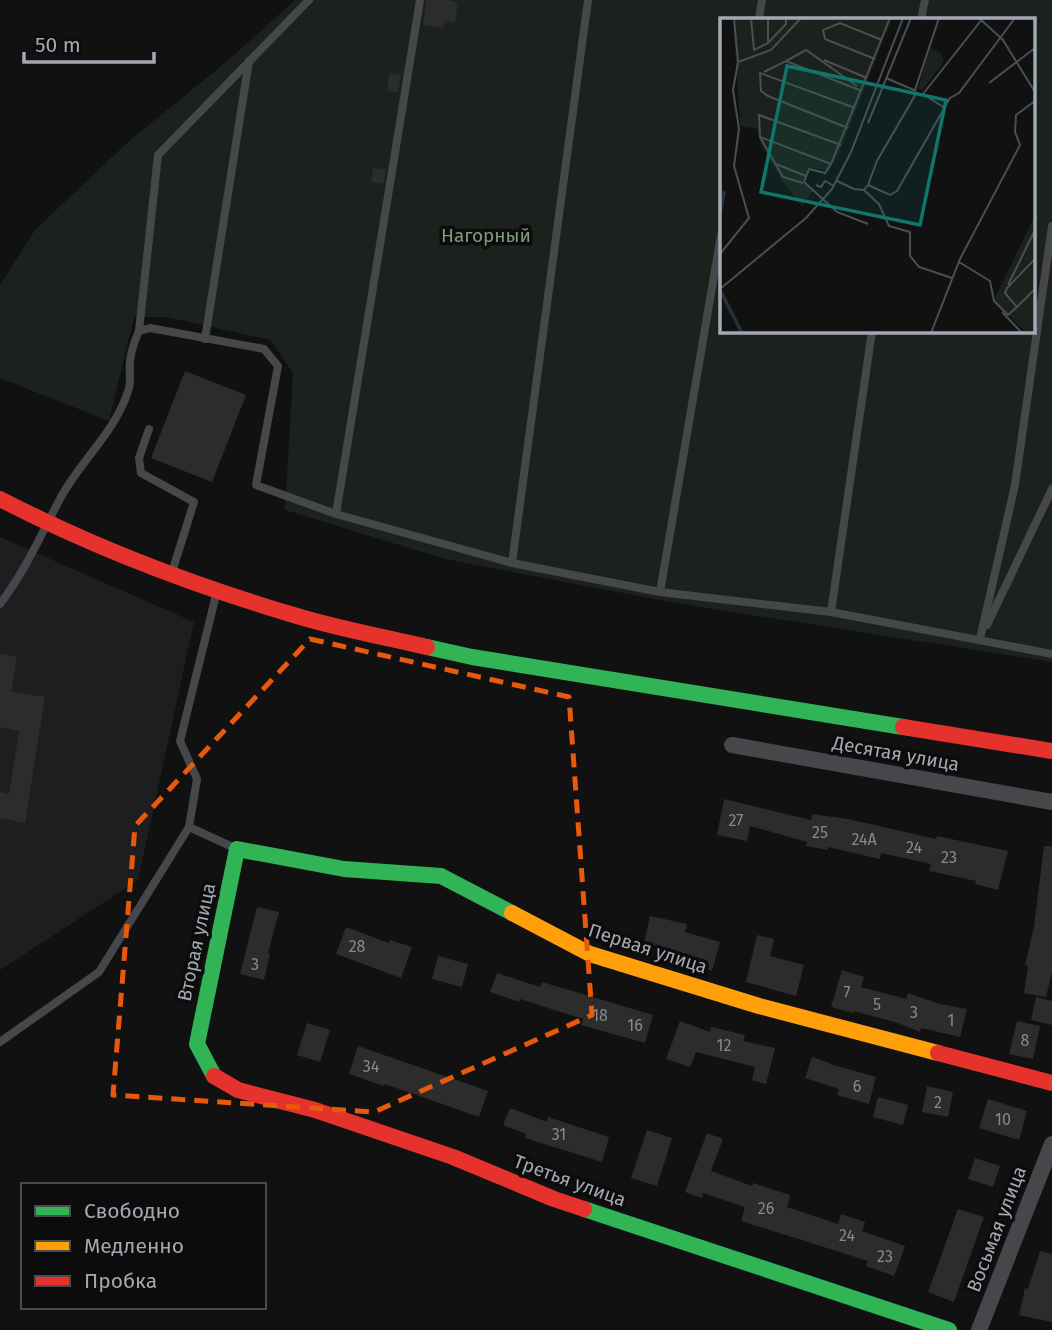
<svg xmlns="http://www.w3.org/2000/svg" width="1052" height="1330" font-family="'Fira Sans',sans-serif">
<style>
.built{fill:#1e1e20}
.green{fill:#1b211c;fill-rule:evenodd}
.building{fill:#2c2c2d}
.lines{fill:none;stroke-linecap:round;stroke-linejoin:round}
.lane{stroke:#46474a;stroke-width:8}
.street{stroke:#46474a;stroke-width:16}
.fast{stroke:#30b455;stroke-width:16}
.slow{stroke:#ff9f0a;stroke-width:16}
.jam{stroke:#e5322d;stroke-width:16}
.marked{fill:none;stroke:#e8590c;stroke-width:5;stroke-dasharray:14 9;stroke-linejoin:round}
.labels{text-anchor:middle;stroke-width:7;stroke-linejoin:round;paint-order:stroke}
.number-label{font-size:16px;fill:#858a91}
.park-label{font-size:19px;fill:#7c9c7b;stroke:#0c0c0d}
.street-label{font-size:19px;fill:#a3a9b2;stroke:#0c0c0d}
.inset-river{fill:none;stroke:#293135;stroke-width:3.5}
.inset-road{fill:none;stroke:#4b4e52;stroke-width:2}
.view{fill:#0f766e;fill-opacity:0.15;stroke:#0f766e;stroke-width:3.5}
.inset-edge{fill:none;stroke:#a3a9b2;stroke-width:3.5}
</style>
<rect width="100%" height="100%" fill="#111112"/>
<path class="built" d="M0,537l194,85 -56,258 -138,90z"/>
<path class="green" d="M295,0h757v662l-377,-59 -230,-44 -160,-49 8,-137 -22,-33 -104,-23h-33l-25,104 -109,-43v-93l35,-55 94,-89 102,-83zM721,19h312v312h-312z"/>
<g class="building">
<path d="M426,0h22l10,3 -3,19 -10,-1 -2,7 -20,-3z"/>
<path d="M390,73l11,2 -3,17 -11,-1z"/>
<path d="M373,168l13,2 -3,14 -12,-2z"/>
<path d="M185,371l61,24 -34,87 -61,-24z"/>
<path d="M0,654l17,3 -6,35 34,5 -20,126 -25,-5v-26l9,2 10,-63 -19,-4z"/>
<path d="M724,799l87,21 1,-6 36,5 88,20 1,-3 71,15 -10,39 -23,-6 1,-3 -47,-10 2,-7 -50,-11 -1,6 -52,-12v3l-22,-4 1,-4 -57,-16 -3,15 -30,-6z"/>
<path d="M1044,846h8v126l-6,25 -22,-4 4,-27 -3,-1 9,-38z"/>
<path d="M257,907l22,5 -11,41h2l-6,27 -24,-6z"/>
<path d="M650,916l37,8 -2,8 35,10 -8,29 -17,-5 2,-7 -54,-12z"/>
<path d="M346,927l43,16 1,-3 22,7 -11,31 -65,-24z"/>
<path d="M757,935l17,4 -4,17 34,9 -8,31 -50,-14z"/>
<path d="M438,956l30,8 -6,23 -30,-8z"/>
<path d="M842,970l22,7 -3,10 45,12 2,-6 32,11 27,5 -7,28 -39,-9 -1,4 -22,-9 -44,-12 -1,2 -22,-6z"/>
<path d="M497,973l43,14 2,-5 111,33 -8,28 -64,-18 2,-6 -63,-20 -1,3 -29,-10z"/>
<path d="M1036,997l16,4v24l-21,-5z"/>
<path d="M680,1021l30,11 1,-5 34,8 -2,6 32,7 -9,36 -14,-4 3,-13 -59,-15 -6,15 -24,-8z"/>
<path d="M1017,1021l23,5 -7,33 -24,-5z"/>
<path d="M307,1023l23,7 -10,32 -23,-7z"/>
<path d="M358,1046l130,45 -9,26 -94,-33 -1,2 -35,-12z"/>
<path d="M812,1057l18,6v1l46,13 -7,27 -32,-9 2,-6 -34,-11z"/>
<path d="M927,1086l26,6 -5,25 -26,-5z"/>
<path d="M878,1097l30,8 -5,20 -30,-8z"/>
<path d="M988,1099l39,12 -8,29 -40,-12z"/>
<path d="M510,1108l37,14 1,-5 61,20 -7,25 -77,-24 1,-4 -23,-9z"/>
<path d="M647,1130l25,8 -15,48 -26,-8z"/>
<path d="M707,1133l16,6 -12,32 41,15 1,-3 37,12 -3,12 51,17 3,-10 24,8 -3,9 43,15 -11,30 -28,-10 2,-5 -127,-40 4,-14 -42,-14 -1,5 -17,-6z"/>
<path d="M975,1158l25,8 -7,21 -25,-8z"/>
<path d="M958,1209l26,8 -30,85 -26,-10z"/>
<path d="M1040,1251l12,3v68l-33,-7 6,-27 3,1z"/>
</g>
<g class="lines">
<g class="lane">
<path d="M759,19l3,-19"/>
<path d="M921,19l4,-19"/>
<path d="M139,331l19,-176 151,-155"/>
<path d="M205,339l44,-278"/>
<path d="M149,429l-10,29 2,15 53,29 -22,70"/>
<path d="M336,514l84,-514"/>
<path d="M512,563l76,-563"/>
<path d="M217,591l-37,150 17,38 -8,48 48,22"/>
<path d="M660,592l61,-357"/>
<path d="M0,604c25,-33 42,-71 61,-107 21,-38 56,-67 68,-109 2,-8 0,-18 1,-27 1,-10 5,-21 9,-30l11,-3 114,21 14,17 -22,119 80,29 176,49 148,29 171,20 221,42"/>
<path d="M831,612l41,-281"/>
<path d="M987,625l65,-136"/>
<path d="M980,639l35,-154 37,-259"/>
<path d="M0,1042l99,-70 90,-145"/>
</g>
<g class="street">
<path d="M732,745l320,57"/>
<path d="M979,1330l73,-186"/>
</g>
<g class="fast">
<path d="M427,647l45,10 431,70"/>
<path d="M214,1076l-17,-32 40,-195 107,20 97,7 71,37"/>
<path d="M584,1209l365,121"/>
</g>
<path class="slow" d="M512,913l78,41 169,52 179,47"/>
<g class="jam">
<path d="M0,499c95,49 195,87 297,117 43,13 87,21 130,31"/>
<path d="M903,727l149,24"/>
<path d="M938,1053l114,30"/>
<path d="M214,1076l24,14 77,20 138,47 101,42 30,10"/>
</g>
</g>
<path class="marked" d="M310,639l259,58 23,318 -218,97 -261,-17 22,-269z"/>
<g class="labels">
<g class="number-label">
<text x="736" y="826">27</text>
<text x="820" y="838">25</text>
<text x="864" y="845">24А</text>
<text x="914" y="853">24</text>
<text x="949" y="863">23</text>
<text x="357" y="952">28</text>
<text x="255" y="970">3</text>
<text x="847" y="998">7</text>
<text x="877" y="1010">5</text>
<text x="914" y="1018">3</text>
<text x="600" y="1021">18</text>
<text x="951" y="1026">1</text>
<text x="635" y="1031">16</text>
<text x="1025" y="1046">8</text>
<text x="724" y="1051">12</text>
<text x="371" y="1072">34</text>
<text x="857" y="1092">6</text>
<text x="938" y="1108">2</text>
<text x="1003" y="1125">10</text>
<text x="559" y="1140">31</text>
<text x="766" y="1214">26</text>
<text x="847" y="1241">24</text>
<text x="885" y="1262">23</text>
</g>
<g class="park-label">
<text x="486" y="242">Нагорный</text>
</g>
<g class="street-label">
<text transform="translate(896 753) rotate(10)" y="7">Десятая улица</text>
<text transform="translate(196 942) rotate(-78)" y="7">Вторая улица</text>
<text transform="translate(648 948) rotate(18)" y="7">Первая улица</text>
<text transform="translate(570 1180) rotate(20)" y="7">Третья улица</text>
<text transform="translate(996 1229) rotate(-69)" y="7">Восьмая улица</text>
</g>
</g>
<g transform="translate(720 18)">
<rect width="315" height="315" fill="#111112"/>
<path d="M13,0h159l-53,135 -10,17 -21,-2 -6,15 12,6 -12,17 -21,-26 -21,-37 -2,-14 -18,-3zM210,30l11,5 3,8 -22,30 -4,-3zM315,197v118h-9l-32,-33z" fill="#1b211c"/>
<path class="inset-river" d="M0,174l4,1 -4,20M0,272l22,43"/>
<path class="inset-road" d="M14,0l4,44 33,-12 30,-32M31,0l3,32 14,-7v-25M259,0l24,22 32,52M48,25l18,-19v-6M155,41l-50,-20 -2,-9 17,-7 42,17M104,42l43,18M66,43l20,-11 51,36M44,54l22,-11 76,30M166,60l30,13M269,65l46,-35M195,72l24,-72M203,76l60,-76M203,76l22,14M148,105l43,-105M128,110l-80,-32 -7,-5 -1,-18 95,35M40,119l23,40 20,6M56,146l30,12M111,146l-71,-27 -1,-22 82,30M117,163l17,8 10,1 4,-5M96,167l5,2 4,-6 9,5M148,167l22,10 7,-4 53,-93 9,-5 56,-75M148,167l9,-24 40,-69M144,172l15,14 10,22 21,6v24l9,11 33,11M148,206l-31,-12 -33,-30 5,-13 16,4 6,-9 59,-146M0,236l29,-36 -15,-52 5,-37 -6,-39 5,-28M239,244l31,19 4,20 14,14 9,-8 -12,-14 2,-5 28,-29M288,267l27,-55M0,271l86,-71 26,-29 19,-37 52,-134M297,289l18,-18M282,294l20,21M211,315l29,-74 60,-114 -5,-13 1,-17 19,-14"/>
<path class="view" d="M67,48l159,34 -26,125 -159,-33z"/>
<rect width="315" height="315" class="inset-edge"/>
</g>
<rect x="21" y="1183" width="245" height="126" fill="#0c0c0d" stroke="#484b4f" stroke-width="2"/>
<rect x="35" y="1206" width="35" height="10" fill="#30b455" stroke="#484b4f" stroke-width="2"/>
<text x="84" y="1218" font-size="21" fill="#a3a9b2">Свободно</text>
<rect x="35" y="1241" width="35" height="10" fill="#ff9f0a" stroke="#484b4f" stroke-width="2"/>
<text x="84" y="1253" font-size="21" fill="#a3a9b2">Медленно</text>
<rect x="35" y="1276" width="35" height="10" fill="#e5322d" stroke="#484b4f" stroke-width="2"/>
<text x="84" y="1288" font-size="21" fill="#a3a9b2">Пробка</text>
<path d="M24 52v10h130v-10" fill="none" stroke="#a3a9b2" stroke-width="3.5"/>
<text x="35" y="52" font-size="21" fill="#a3a9b2" stroke="#0c0c0d" stroke-width="5" paint-order="stroke">50 m</text>
</svg>
